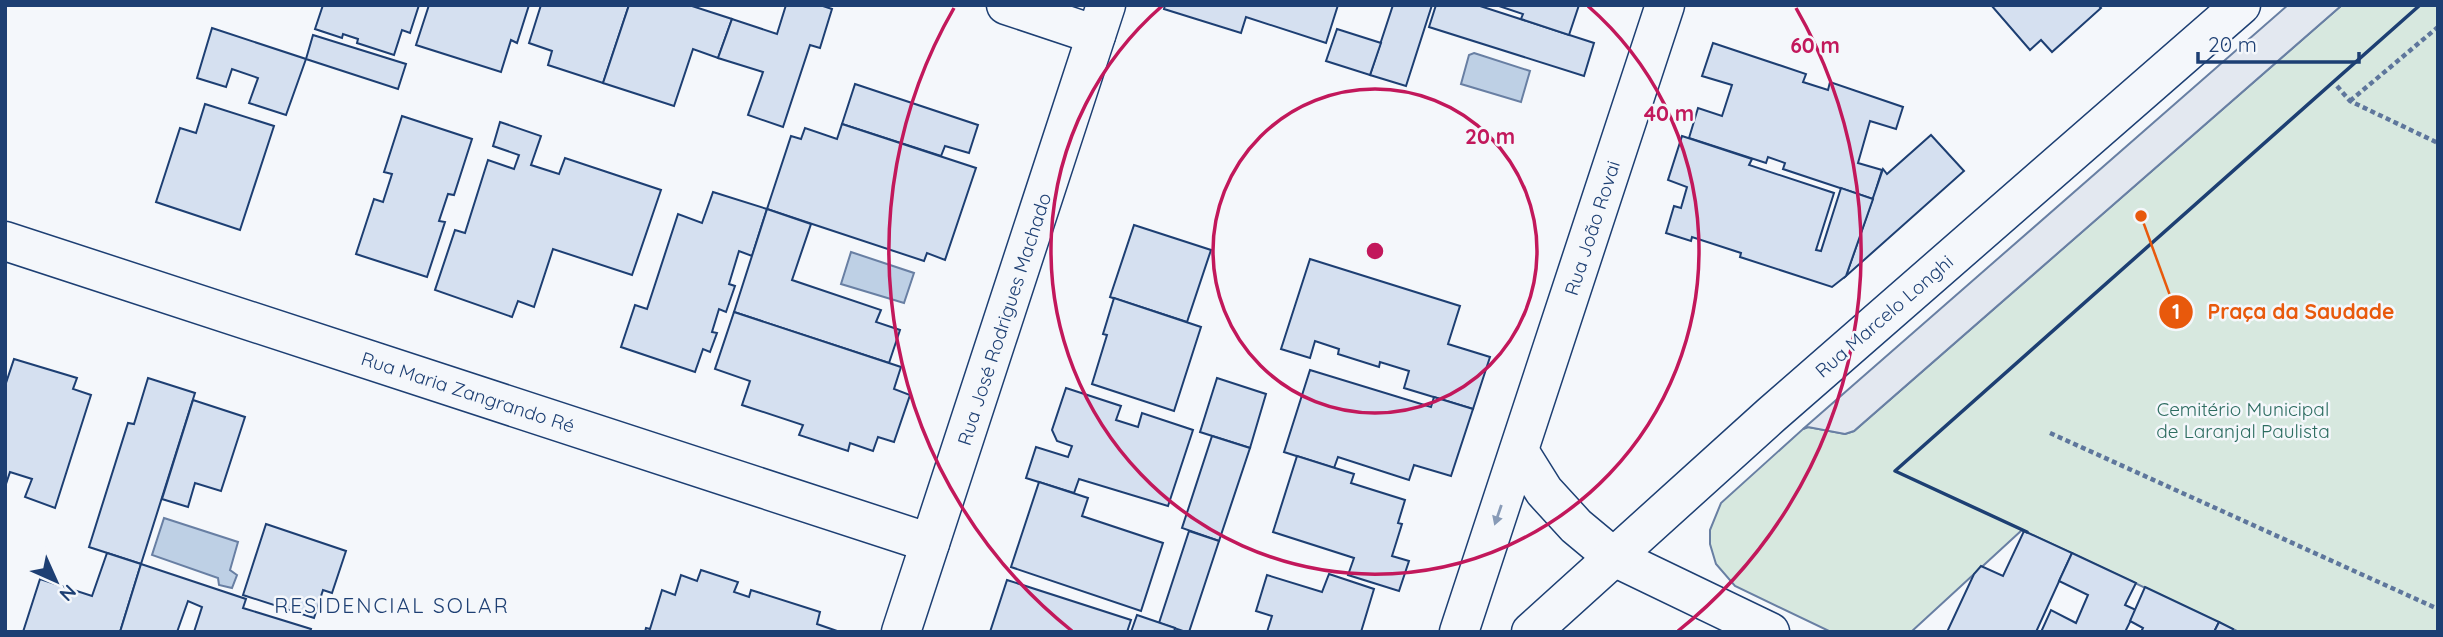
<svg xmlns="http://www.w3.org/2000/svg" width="2443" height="637" font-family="Quicksand,sans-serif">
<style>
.green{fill:#d7e8df;stroke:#687fa3;stroke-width:2}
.parking{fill:#e3e8f0;stroke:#687fa3;stroke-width:2}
.water{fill:#bed0e5;stroke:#687fa3;stroke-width:2}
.building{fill:#d5e0f0;stroke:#1d3f73;stroke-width:2}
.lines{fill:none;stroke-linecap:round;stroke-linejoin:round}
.minor-casing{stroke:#1d3f73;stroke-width:41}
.path{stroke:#5e769c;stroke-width:4.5;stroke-dasharray:5 3.5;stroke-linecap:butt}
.minor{stroke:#f4f7fb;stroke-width:38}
.wall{stroke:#1d3f73;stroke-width:3.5}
.oneway{fill:#889bb7}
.ring{fill:none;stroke:#c2185b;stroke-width:3.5}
.labels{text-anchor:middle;stroke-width:5;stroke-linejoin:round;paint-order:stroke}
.street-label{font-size:19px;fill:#1d3f73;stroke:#f4f7fb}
.park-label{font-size:19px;fill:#2c6c60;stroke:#f4f7fb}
.neighbourhood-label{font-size:21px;letter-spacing:2px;fill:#1d3f73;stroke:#f4f7fb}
.centre{fill:#c2185b;stroke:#f4f7fb;stroke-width:3.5}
.ring-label{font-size:21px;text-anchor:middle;font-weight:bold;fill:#c2185b;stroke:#f4f7fb;stroke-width:5;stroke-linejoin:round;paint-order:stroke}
.leader{fill:none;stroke:#e8590c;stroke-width:2.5}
.callout-dot{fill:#e8590c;stroke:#f4f7fb;stroke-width:2.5}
.mark-label{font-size:21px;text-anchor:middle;font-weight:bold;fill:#fff}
.callout-label{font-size:21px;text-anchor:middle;font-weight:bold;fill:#e8590c;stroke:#f4f7fb;stroke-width:5;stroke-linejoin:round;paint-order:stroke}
</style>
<rect width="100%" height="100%" fill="#f4f7fb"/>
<path class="green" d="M2342,5h96v627h-199l-217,-102 -111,102h-80l-96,-46 -19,-22 -6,-20v-14l11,-27 82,-74 5,-2 37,7 9,-3z"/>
<path class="parking" d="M2288,5h54l-488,426 -9,3 -37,-7 -5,2z"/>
<g class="water">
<path d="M1474,53l56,18 -9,31 -60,-18 8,-29z"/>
<path d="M851,252l63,21 -10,30 -63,-19z"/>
<path d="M164,518l74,24 -8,28 7,5 -5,13 -13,-3 -1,-7 -66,-23z"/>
</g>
<g class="building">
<path d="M323,5h96l-9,28 -8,-3 -8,25 -37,-12 1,-4 -15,-5 -1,4 -27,-9z"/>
<path d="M429,5h100l-12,38 -6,-3 -10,32 -85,-27z"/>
<path d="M541,5h88l-26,78 -55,-18 4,-14 -23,-8z"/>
<path d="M629,5h60l43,14 -14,39 -25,-9 -19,57 -71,-23z"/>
<path d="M786,5h34l12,4 -12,39 -10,-3 -27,82 -35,-12 15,-43 -45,-14 14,-39 45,15z"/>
<path d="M1165,5h173l-12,38 -80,-26 -5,16 -77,-24z"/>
<path d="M1393,5h39l-26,81 -36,-11z"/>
<path d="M1436,5h41l117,38 -10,33 -155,-49z"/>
<path d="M1496,5h83l-10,30 -48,-16 2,-5z"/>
<path d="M1991,5h107l3,3 -49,44 -11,-12 -11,10z"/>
<path d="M212,28l94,31 -20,56 -37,-12 9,-25 -26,-9 -6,18 -29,-9z"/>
<path d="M1337,29l44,14 -11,32 -44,-14z"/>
<path d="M313,35l93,29 -8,25 -92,-30z"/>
<path d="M1713,43l93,31 -3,8 25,8 2,-8 73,25 -7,22 -26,-8 -12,42 24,7 -9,29 -90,-30 2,-6 -17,-6 -2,6 -77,-25 9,-30 24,8 10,-31 -30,-9z"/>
<path d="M855,84l123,41 -9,28 -24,-7 -4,10 -99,-32z"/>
<path d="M205,104l69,22 -34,104 -84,-28 24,-74 16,5z"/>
<path d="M402,116l70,23 -18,56 -6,-1 -9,27 6,1 -18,55 -71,-23 18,-55 9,3 9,-28 -8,-2z"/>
<path d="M500,122l41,14 -10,29 28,9 6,-16 96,32 -29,85 -79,-26 -19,58 -16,-6 -6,16 -77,-27 20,-60 10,3 23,-73 26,9 5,-14 -26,-9z"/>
<path d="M842,124l134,44 -31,92 -18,-7 -3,8 -157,-52 24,-73 10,3 4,-11 32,11z"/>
<path d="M1931,135l33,36 -118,105 37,-107 4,5z"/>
<path d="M1682,136l70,23 -3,6 85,28 -18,57 5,1 20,-63 32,11 -27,77 -14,11 -92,-30 1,-4 -49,-16 -1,4 -25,-8 8,-27 7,2 6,-21 -19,-7z"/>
<path d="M713,192l54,17 -15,47 -13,-5 -10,33 6,2 -9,26 -7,-3 -7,23 5,1 -7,19 -7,-3 -8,23 -74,-25 14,-42 12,4 31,-95 24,9z"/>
<path d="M767,209l44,15 -19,56 89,30 -5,12 24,8 -11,33 -155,-51z"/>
<path d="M1134,225l77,25 -24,72 -77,-25z"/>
<path d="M1310,259l150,47 -12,38 42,13 -17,52 -69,-21 5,-17 -29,-9 -1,5 -41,-13 1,-5 -24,-8 -5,17 -29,-9z"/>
<path d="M1114,298l87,29 -27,84 -82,-27 15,-49 -4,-1z"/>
<path d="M734,312l167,55 -7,22 16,6 -16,47 -16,-5 -5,14 -23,-8 -2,8 -49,-16 4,-10 -61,-20 8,-24 -35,-12z"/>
<path d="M14,359l63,19 -4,11 18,6 -36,113 -30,-11 7,-18 -22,-7 -5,15v-101z"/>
<path d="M1310,370l121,37 3,-10 39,12 -22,67 -37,-11 -5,15 -71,-23 -4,11 -50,-16z"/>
<path d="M148,378l47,15 -54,171 -52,-17 39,-124 6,1z"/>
<path d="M1217,378l49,16 -16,54 -50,-16z"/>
<path d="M1066,388l55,18 -5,14 22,7 4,-14 51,17 -25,76 -89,-27 -5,14 -48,-15 10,-31 32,10 4,-11 -15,-5 -5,-11z"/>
<path d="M193,400l52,17 -24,74 -26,-8 -7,24 -26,-8z"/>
<path d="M1212,436l38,12 -31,93 -37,-13z"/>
<path d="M1297,456l57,18 -3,9 54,17 -7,23 4,1 -10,32 17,5 -10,30 -51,-16 6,-17 -81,-26z"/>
<path d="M1039,482l49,16 -6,18 81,27 -22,68 -130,-44z"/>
<path d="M266,524l80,27 -14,42 -9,-3 -9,28 -71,-23z"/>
<path d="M1189,531l30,10 -30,91h-3l-27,-9z"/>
<path d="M2024,531l48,22 -36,79h-89l27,-58 7,-8 22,10z"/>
<path d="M107,553l34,11 -21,68h-97l17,-53 52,17z"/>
<path d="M2072,553l64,30 -11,22 11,5 -11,22h-84l10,-22 25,13 12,-28 -29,-14z"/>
<path d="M141,564l105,35 -3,9 68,21 -1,3h-116l8,-25 -14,-6 -11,31h-57z"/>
<path d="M701,570l37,12 -4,10 15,5 2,-7 69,22 -3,12 23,8h-195l1,-4 4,1 12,-39 13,5 6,-20 16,6z"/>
<path d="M1329,574l45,15 -13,43h-94l5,-16 -16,-5 11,-36 55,17z"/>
<path d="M1007,580l124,40 -4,12h-137z"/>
<path d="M2145,587l74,35 -5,10h-73l2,-4 -13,-7z"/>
<path d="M1137,615l38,13 -1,4h-43z"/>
<path d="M2219,622l14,7 -1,3h-18z"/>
</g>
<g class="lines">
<defs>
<g id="minor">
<path d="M1006,5l90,30"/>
<path d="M5,241l925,302"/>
<path d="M1519,451l25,40 32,35 36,30 158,76"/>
<path d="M901,632l205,-627"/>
<path d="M1459,632l206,-627"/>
<path d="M1531,632l240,-217 470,-410"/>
</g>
</defs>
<use href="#minor" class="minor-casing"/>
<g class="path">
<path d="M2337,86l13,15 88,42"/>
<path d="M2350,101l88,-74"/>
<path d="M2050,433l388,176"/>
</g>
<use href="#minor" class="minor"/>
<path class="wall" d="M2027,532l-132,-61 525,-466"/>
</g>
<defs><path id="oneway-solid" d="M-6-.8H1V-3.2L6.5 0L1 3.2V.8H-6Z" transform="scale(1.75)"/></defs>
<use class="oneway" href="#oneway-solid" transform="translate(1498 515) rotate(109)"/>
<g class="ring">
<circle cx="1375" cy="251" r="162"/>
<path d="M1588 6A324 324 0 1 1 1162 6"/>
<path d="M1072 631A486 486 0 0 1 954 8M1796 8A486 486 0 0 1 1678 631"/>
</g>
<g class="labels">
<g class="street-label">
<text transform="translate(1592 228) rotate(-72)" y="7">Rua João Rovai</text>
<text transform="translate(1884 316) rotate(-41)" y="7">Rua Marcelo Longhi</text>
<text transform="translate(1004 319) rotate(-72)" y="7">Rua José Rodrigues Machado</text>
<text transform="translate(468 392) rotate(18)" y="7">Rua Maria Zangrando Ré</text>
</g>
<g class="park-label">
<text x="2243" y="416">Cemitério Municipal<tspan x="2243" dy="22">de Laranjal Paulista</tspan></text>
</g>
<g class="neighbourhood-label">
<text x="392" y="613">RESIDENCIAL SOLAR</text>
</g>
</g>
<circle cx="1375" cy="251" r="10" class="centre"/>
<g class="ring-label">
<text x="1815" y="53">60 m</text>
<text x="1669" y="121">40 m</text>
<text x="1490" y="144">20 m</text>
</g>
<path class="leader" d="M2141 216L2176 312"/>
<g class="callout-dot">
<circle cx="2141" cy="216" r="7"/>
<circle cx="2176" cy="312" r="18"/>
</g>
<g class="mark-label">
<text x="2176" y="319">1</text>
</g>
<g class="callout-label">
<text x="2301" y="319">Praça da Saudade</text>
</g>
<rect width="2443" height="637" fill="none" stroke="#1d3f73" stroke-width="14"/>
<g transform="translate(56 581) rotate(135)" stroke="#f4f7fb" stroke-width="5" paint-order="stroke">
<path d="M0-5L12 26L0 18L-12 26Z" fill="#1d3f73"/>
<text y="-10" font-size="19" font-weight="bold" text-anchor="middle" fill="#1d3f73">N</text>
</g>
<path d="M2198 52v10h161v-10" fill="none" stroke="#1d3f73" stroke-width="3.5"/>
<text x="2208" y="52" font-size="21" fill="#1d3f73" stroke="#f4f7fb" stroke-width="5" paint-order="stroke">20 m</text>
</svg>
